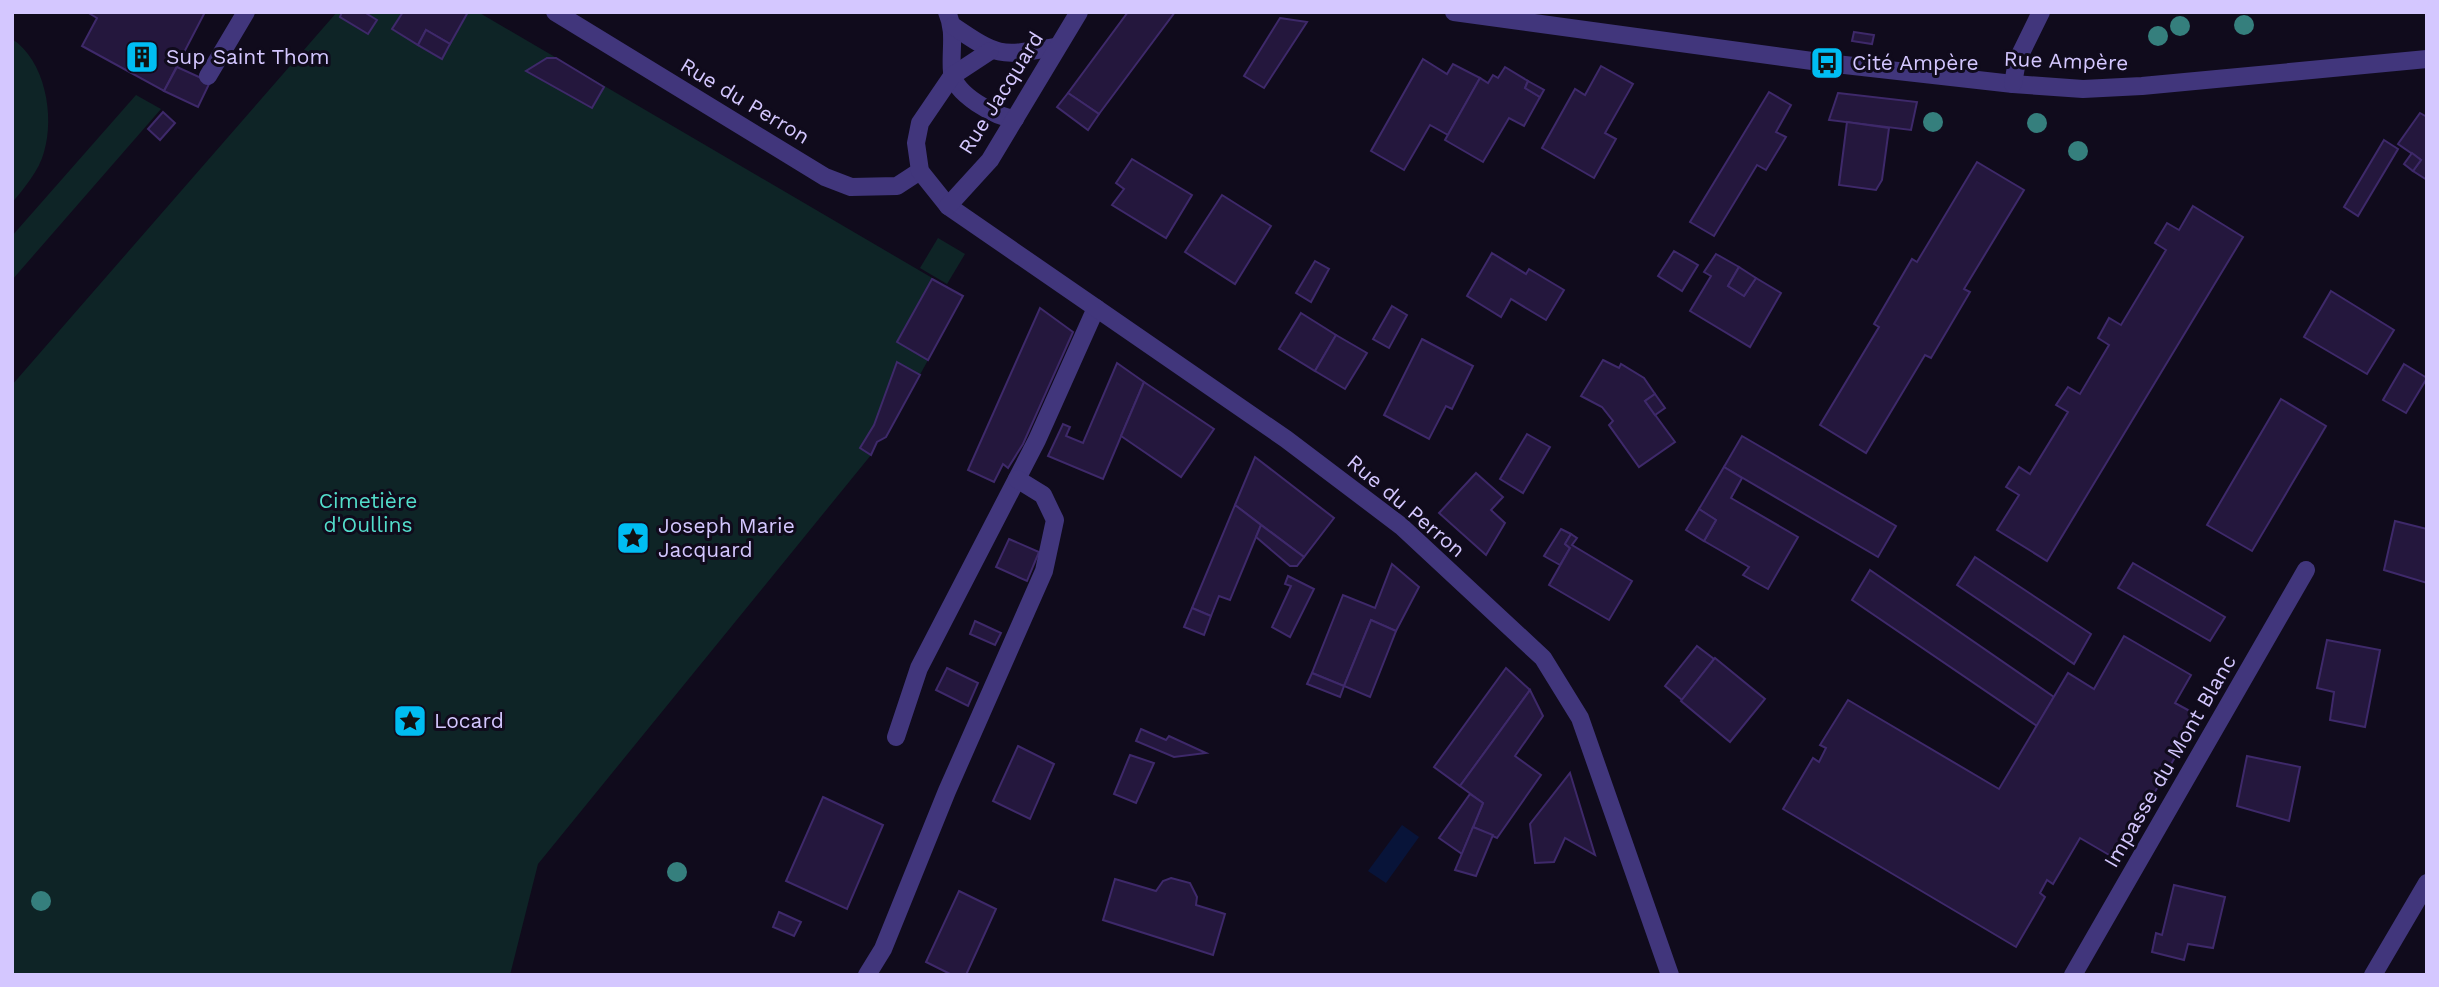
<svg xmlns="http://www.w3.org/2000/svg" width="2439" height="987" font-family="'Work Sans',sans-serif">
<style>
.green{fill:#0e2426}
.water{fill:#081439}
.building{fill:#24173d;stroke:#3e296a;stroke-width:2}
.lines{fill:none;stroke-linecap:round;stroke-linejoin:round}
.lane{stroke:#41367c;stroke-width:18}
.street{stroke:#41367c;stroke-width:18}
.tree{fill:#357f7d}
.labels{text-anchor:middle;stroke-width:6;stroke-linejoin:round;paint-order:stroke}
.poi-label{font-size:21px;fill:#d4c7ff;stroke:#100b1c;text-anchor:start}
.street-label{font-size:21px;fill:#d4c7ff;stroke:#100b1c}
.park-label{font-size:21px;fill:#53decc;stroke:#100b1c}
</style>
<rect width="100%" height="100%" fill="#100b1c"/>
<g class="green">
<path d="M337,12h141l485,284 -77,141 -9,5 -6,13 -333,409 -28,111h-498v-590z"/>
<path d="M12,39c33,21 43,77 32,113 -5,19 -20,36 -32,51z"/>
<path d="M136,95l25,14 -149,171v-44z"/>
<path d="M938,238l27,16 -18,30 -27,-16z"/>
</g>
<path class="water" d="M1402,825l17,12 -33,46 -18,-12z"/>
<g class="building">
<path d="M87,12h118l-41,79 -82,-45 15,-28z"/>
<path d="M342,12h22l13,8 -9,14 -28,-17z"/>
<path d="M403,12h65l-18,32 -24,-14 -8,15 -26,-16z"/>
<path d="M1128,12h47l-76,102 -31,-21z"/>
<path d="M1280,18l27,4 -43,66 -20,-12z"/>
<path d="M426,30l24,14 -8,15 -24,-14z"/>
<path d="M1854,32l20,3 -2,9 -20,-3z"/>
<path d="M547,58h9l48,29 -12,21 -66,-37z"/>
<path d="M1423,59l24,15 6,-10 27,14 -32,57 -18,-10 -26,45 -33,-19z"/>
<path d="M1601,66l32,18 -28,49 11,6 -22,39 -52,-30 33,-59 10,6z"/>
<path d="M177,67l33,15 -12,25 -34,-16z"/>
<path d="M1505,67l23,14 -3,7 15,9 -16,29 -15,-8 -26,44 -38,-22 35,-62 8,5 5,-8 5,3z"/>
<path d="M1528,81l16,9 -4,7 -15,-9z"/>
<path d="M1769,92l22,13 -15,27 10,5 -20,33 -9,-5 -43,71 -24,-14z"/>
<path d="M1068,93l31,21 -11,16 -31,-23z"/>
<path d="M1838,93l79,9 -6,28 -82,-10z"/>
<path d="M163,112l12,11 -15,17 -12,-11z"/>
<path d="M2420,113l7,4v63l-14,-9 8,-11 -23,-16z"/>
<path d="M1847,122l42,6 -7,52 -6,10 -37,-5z"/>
<path d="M2384,140l14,9 -40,67 -14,-9z"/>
<path d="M2412,153l9,7 -8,11 -9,-7z"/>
<path d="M1132,159l60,36 -26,43 -54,-33 12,-16 -8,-6z"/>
<path d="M1977,162l47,28 -60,99 6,3 -39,66 -6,-3 -59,98 -46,-28 59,-98 -5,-3 38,-65 5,3z"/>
<path d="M1222,195l49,31 -36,58 -50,-32z"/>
<path d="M2193,206l50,31 -196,324 -50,-31 22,-35 -13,-8 13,-20 11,7 38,-62 -12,-7 12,-18 12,7 29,-49 -11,-7 11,-20 12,7 45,-75 -11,-7 12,-20 12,7z"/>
<path d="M1674,251l24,14 -16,26 -24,-15z"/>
<path d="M1492,253l34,21 3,-5 35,21 -18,30 -35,-21 -10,18 -34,-21z"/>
<path d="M1716,254l23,13 -11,19 16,10 12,-18 25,15 -31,54 -60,-36 21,-35 -7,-4z"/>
<path d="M1315,261l14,8 -18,33 -15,-9z"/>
<path d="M1739,267l17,11 -12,18 -16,-10z"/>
<path d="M932,279l31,17 -35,64 -31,-18z"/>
<path d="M2331,291l63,39 -27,44 -63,-37z"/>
<path d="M1392,306l15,9 -18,33 -16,-9z"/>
<path d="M1040,308l33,24 -50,112 -15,24 -5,-4 -9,18 -26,-12z"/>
<path d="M1301,313l35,22 -21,36 -36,-22z"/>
<path d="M1336,335l31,18 -22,36 -30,-18z"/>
<path d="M1422,339l51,27 -21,43 -6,-3 -17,33 -45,-24z"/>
<path d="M1603,360l16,8 2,-4 23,14 11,16 -10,7 30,41 -36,25 -30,-42 4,-4 -11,-14 -21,-11z"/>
<path d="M897,362l23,13 -34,62 -9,5 -6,13 -11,-7 14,-23z"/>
<path d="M1117,363l27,19 -41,97 -55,-23 15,-32 7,3 -4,9 17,7z"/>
<path d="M2404,364l23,14 -21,35 -23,-13z"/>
<path d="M1144,382l70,47 -33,48 -60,-41z"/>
<path d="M1655,394l10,14 -10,7 -10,-14z"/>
<path d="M2281,399l45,27 -74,125 -45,-26z"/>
<path d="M1527,434l23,13 -27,46 -23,-14z"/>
<path d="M1742,436l154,90 -18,31 -154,-90z"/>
<path d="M1255,457l79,61 -30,39 -69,-52z"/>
<path d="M1724,467l18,11 -11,20 67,39 -30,52 -25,-14 6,-8 -45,-26 12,-21 -17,-11z"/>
<path d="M1476,473l27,24 -12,13 14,13 -19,32 -47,-42z"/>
<path d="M1235,505l26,20 -31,75 -11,-4 -8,20 -19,-8z"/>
<path d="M1699,509l17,11 -12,21 -18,-11z"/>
<path d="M2395,521l32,8v54l-43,-13z"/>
<path d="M1261,525l43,32 -7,9h-7l-34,-29z"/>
<path d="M1561,529l10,5 -6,10 5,4 -10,17 -16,-9z"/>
<path d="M1571,534l6,4 -5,7 60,36 -23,39 -60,-35 21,-37 -5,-4z"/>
<path d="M1009,539l30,13 -12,29 -31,-14z"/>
<path d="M1975,557l116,77 -17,30 -117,-79z"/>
<path d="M2133,563l92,54 -15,24 -92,-53z"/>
<path d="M1392,564l27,23 -23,44 -25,-11 -27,66 -32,-13 31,-78 32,13z"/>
<path d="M1870,570l184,127 -17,29 -185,-126z"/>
<path d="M1288,576l26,13 -24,48 -18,-10 19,-41 -6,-2z"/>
<path d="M1192,608l19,8 -7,19 -20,-8z"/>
<path d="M1371,620l25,11 -26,66 -26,-11z"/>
<path d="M975,621l26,12 -6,12 -25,-11z"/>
<path d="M2124,636l67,39 -16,28 24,13 -83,143 -36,-21 -27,46 -6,-4 -7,13 5,4 -29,50 -233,-138 30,-51 6,4 7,-14 -6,-3 28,-45 151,89 69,-116 26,16z"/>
<path d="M2327,640l53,10 -15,77 -35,-7 4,-28 -17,-4z"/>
<path d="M1697,646l17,13 -32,41 -17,-14z"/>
<path d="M1715,658l50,41 -35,43 -49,-41z"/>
<path d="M947,668l31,15 -10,23 -32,-16z"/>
<path d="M1506,668l24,22 -70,96 -26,-19z"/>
<path d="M1312,673l32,13 -4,11 -33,-13z"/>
<path d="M1530,690l13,26 -28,40 26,19 -44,63 -24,-11 10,-24 -23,-17z"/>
<path d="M1141,729l25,11 3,-4 37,17 -32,4 -38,-16z"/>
<path d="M1018,746l36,18 -24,55 -37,-18z"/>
<path d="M1130,755l24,8 -18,40 -22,-9z"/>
<path d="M2247,756l53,11 -11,54 -52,-15z"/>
<path d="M1570,773l25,82 -30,-17 -11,24 -19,1 -5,-39z"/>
<path d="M1470,794l13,9 -21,51 -23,-16z"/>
<path d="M823,797l60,28 -36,84 -61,-28z"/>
<path d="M1473,827l20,8 -17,41 -21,-6z"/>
<path d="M1171,878l19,5 7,14 -1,8 29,9 -12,41 -110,-35 12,-41 41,12 7,-10z"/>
<path d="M2174,885l51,12 -12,51 -25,-4 -4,16 -32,-8 4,-19 6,2z"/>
<path d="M959,891l37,18 -30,66h-14l-26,-13z"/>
<path d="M779,912l22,10 -7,14 -21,-9z"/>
</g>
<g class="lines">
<g class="lane">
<path d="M208,76l38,-64"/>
<path d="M896,737l23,-69 118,-228 59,-132"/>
<path d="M867,975l16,-26 64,-158 97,-220 11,-51 -12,-25 -26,-16"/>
<path d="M2073,975l233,-405"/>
<path d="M2373,975l54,-92"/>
</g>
<g class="street">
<path d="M555,12l270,165 26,10 46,-1 23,-15"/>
<path d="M947,12c9,20 3,39 5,60 2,22 43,45 63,47"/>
<path d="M1454,12l373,51 186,21 70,5 59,-3 285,-27"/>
<path d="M953,26c47,32 47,30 103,21"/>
<path d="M990,51l-38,25 -32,47 -4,20 4,28 28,35 338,233 115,87 142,132 37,60 90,257"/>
<path d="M2013,84l4,-23 24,-49"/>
<path d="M948,206l42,-46 89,-148"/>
</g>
</g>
<g class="tree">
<circle cx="2244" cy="25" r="10"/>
<circle cx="2180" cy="26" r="10"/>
<circle cx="2158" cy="36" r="10"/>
<circle cx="1933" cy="122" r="10"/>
<circle cx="2037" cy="123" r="10"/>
<circle cx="2078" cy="151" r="10"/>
<circle cx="677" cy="872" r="10"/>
<circle cx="41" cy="901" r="10"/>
</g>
<defs>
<symbol id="building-square" viewBox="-11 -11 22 22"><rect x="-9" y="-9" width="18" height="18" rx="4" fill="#00bdf2" stroke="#100b1c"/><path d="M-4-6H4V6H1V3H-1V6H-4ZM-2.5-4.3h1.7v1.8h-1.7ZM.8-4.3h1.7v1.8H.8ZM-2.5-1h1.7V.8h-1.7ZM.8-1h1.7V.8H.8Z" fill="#111"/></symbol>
<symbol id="bus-square" viewBox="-11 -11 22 22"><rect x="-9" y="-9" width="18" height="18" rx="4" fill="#00bdf2" stroke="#100b1c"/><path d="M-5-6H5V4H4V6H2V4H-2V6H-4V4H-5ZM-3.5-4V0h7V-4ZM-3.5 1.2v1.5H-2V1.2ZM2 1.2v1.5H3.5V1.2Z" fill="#111"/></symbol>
<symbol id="sight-square" viewBox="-11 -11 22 22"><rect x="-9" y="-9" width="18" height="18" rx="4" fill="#00bdf2" stroke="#100b1c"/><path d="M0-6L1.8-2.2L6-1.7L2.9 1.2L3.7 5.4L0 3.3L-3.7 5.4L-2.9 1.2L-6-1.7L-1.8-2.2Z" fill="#111"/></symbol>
</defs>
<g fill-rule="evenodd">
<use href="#building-square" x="123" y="38" width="38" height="38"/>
<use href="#bus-square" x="1808" y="44" width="38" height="38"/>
<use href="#sight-square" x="614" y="519" width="38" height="38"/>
<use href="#sight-square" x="391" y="702" width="38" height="38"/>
</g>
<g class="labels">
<g class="poi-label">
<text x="166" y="64">Sup Saint Thom</text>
<text x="1852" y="70">Cité Ampère</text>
<text x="658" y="533">Joseph Marie<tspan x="658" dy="24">Jacquard</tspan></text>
<text x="434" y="728">Locard</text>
</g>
<g class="street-label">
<text transform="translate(2066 61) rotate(2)" y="7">Rue Ampère</text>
<text transform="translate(1001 93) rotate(-58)" y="7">Rue Jacquard</text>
<text transform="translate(745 101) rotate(31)" y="7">Rue du Perron</text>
<text transform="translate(1406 506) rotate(40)" y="7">Rue du Perron</text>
<text transform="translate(2170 761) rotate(-60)" y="7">Impasse du Mont Blanc</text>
</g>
<g class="park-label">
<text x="368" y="508">Cimetière<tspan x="368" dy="24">d'Oullins</tspan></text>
</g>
</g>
<rect width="2439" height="987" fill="none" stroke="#d4c7ff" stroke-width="28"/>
</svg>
